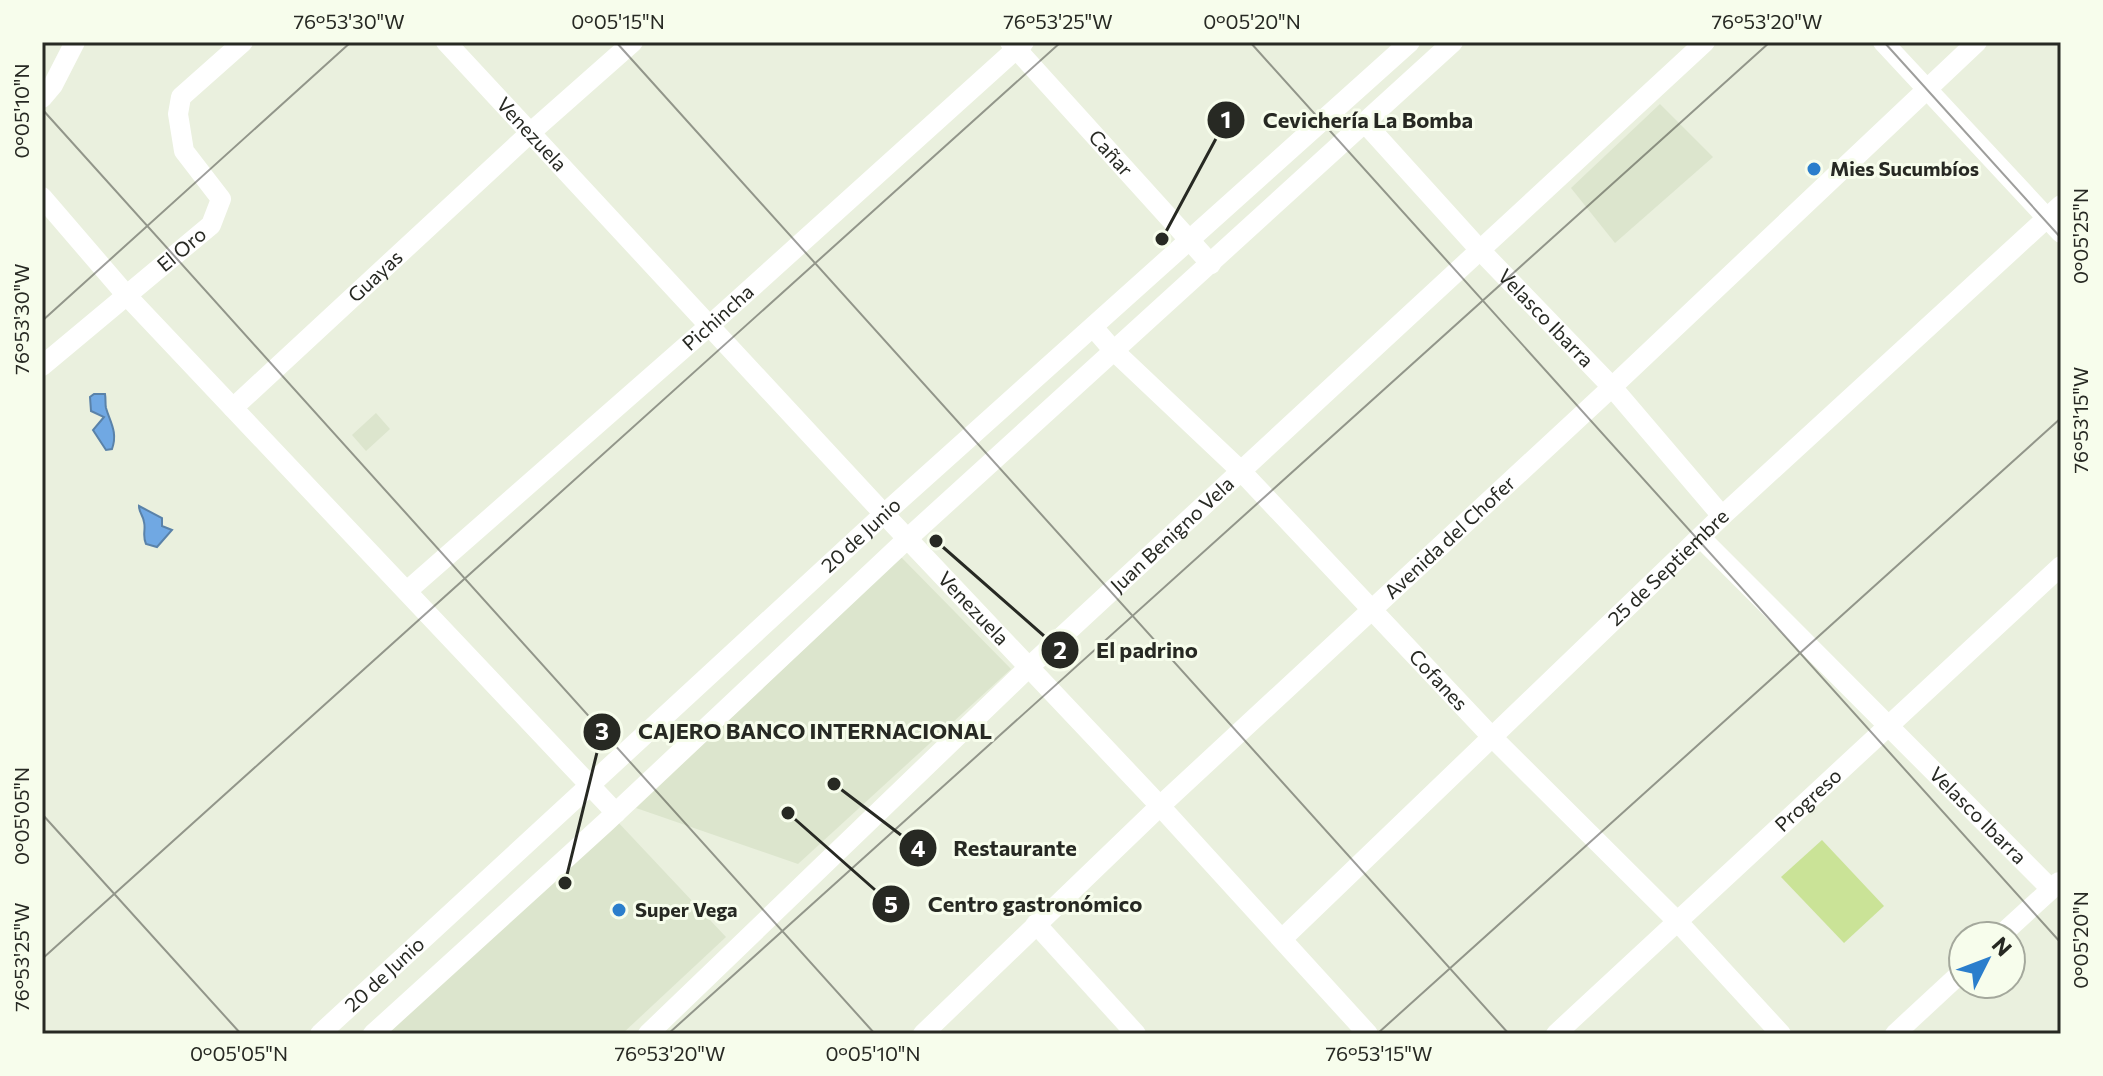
<svg xmlns="http://www.w3.org/2000/svg" width="2103" height="1076" font-family="Commissioner,sans-serif">
<style>
.built{fill:#dce5cd}
.green{fill:#cae397}
.water{fill:#70a8e3;stroke:#5a82a9;stroke-width:2}
.lines{fill:none;stroke-linecap:round;stroke-linejoin:round}
.minor{stroke:#fff;stroke-width:20}
.ticks{fill:none;stroke:#272923;stroke-width:2;stroke-opacity:0.45}
.poi-dot{fill:#2b7ecc;stroke:#f7fdec;stroke-width:3}
.labels{text-anchor:middle;stroke-width:6;stroke-linejoin:round;paint-order:stroke}
.street-label{font-size:20px;fill:#272923;stroke:#f7fdec}
.poi-label{font-size:20px;font-weight:bold;fill:#272923;stroke:#f7fdec;text-anchor:start}
.leader{fill:none;stroke:#272923;stroke-width:3}
.callout-dot{fill:#272923;stroke:#f7fdec;stroke-width:3}
.mark-label{font-size:24px;text-anchor:middle;font-weight:bold;fill:#fff}
.callout-label{font-size:22px;text-anchor:middle;font-weight:bold;fill:#272923;stroke:#f7fdec;stroke-width:6;stroke-linejoin:round;paint-order:stroke}
.neatline{fill:none;stroke:#272923;stroke-width:3}
.ticks-label{font-size:20px;text-anchor:middle;fill:#272923}
</style>
<rect width="100%" height="100%" fill="#eaf0de"/>
<g class="built">
<path d="M1660,104l53,53 -98,86 -44,-55z"/>
<path d="M376,413l14,16 -24,22 -14,-16z"/>
<path d="M901,557l110,112 -213,195 -162,-56z"/>
<path d="M616,820l110,117 -104,97h-240z"/>
</g>
<path class="green" d="M1822,840l62,66 -40,37 -63,-66z"/>
<g class="water">
<path d="M94,394h11c1,5 0,10 1,14 4,14 12,24 6,41l-6,1 -13,-20 11,-13 -13,-6 -1,-14z"/>
<path d="M139,506l23,12v8l10,4 -15,17 -11,-3c-4,-9 0,-14 -2,-22 -1,-7 -5,-9 -5,-16z"/>
</g>
<g class="lines">
<g class="minor">
<path id="s1" d="M446,42l438,472 276,292 208,228"/>
<path id="s2" d="M1010,42l201,222"/>
<path d="M1883,42l178,191"/>
<path d="M42,98l11,-13 22,-43"/>
<path id="s3" d="M1365,123l114,126 133,138 110,129"/>
<path d="M42,197l86,100 488,516"/>
<path id="s4" d="M1093,327l20,23 128,121 250,265 186,185 104,113"/>
<path id="s5" d="M42,366l169,-141 10,-26 -37,-48 -6,-37 3,-17 62,-55"/>
<path id="s6" d="M233,408l297,-275 103,-91"/>
<path id="s7" d="M1701,538l350,351"/>
<path id="s8" d="M407,591l302,-265 315,-284"/>
<path d="M1036,924l100,110"/>
<path d="M2000,936l59,-54"/>
<path id="s9" d="M1282,939l440,-423 339,-311"/>
<path id="s10" d="M320,1034l564,-520 526,-472"/>
<path d="M373,1034l232,-211 302,-284 546,-497"/>
<path id="s11" d="M648,1034l380,-366 677,-626"/>
<path id="s12" d="M923,1034l237,-228 452,-419 365,-345"/>
<path id="s13" d="M1556,1034l505,-468"/>
<path d="M1895,1034l68,-63"/>
</g>
</g>
<path class="ticks" d="M616,42l893,992M1250,42l811,901M1884,42l177,196M42,109l833,925M42,321l309,-279M42,814l199,220M42,959l1019,-917M668,1034l1102,-992M1377,1034l684,-616"/>
<g class="poi-dot">
<circle cx="1814" cy="169" r="8"/>
<circle cx="619" cy="910" r="8"/>
</g>
<g class="labels">
<g class="street-label">
<text dy="7" stroke="none"><textPath href="#s1" startOffset="126">Venezuela</textPath></text>
<text dy="7" stroke="none"><textPath href="#s2" startOffset="150">Cañar</textPath></text>
<text dy="7" stroke="none"><textPath href="#s5" startOffset="182">El Oro</textPath></text>
<text dy="7" stroke="none"><textPath href="#s6" startOffset="194">Guayas</textPath></text>
<text dy="7" stroke="none"><textPath href="#s8" startOffset="414">Pichincha</textPath></text>
<text dy="7" stroke="none"><textPath href="#s3" startOffset="266">Velasco Ibarra</textPath></text>
<text dy="7" stroke="none"><textPath href="#s11" startOffset="724">Juan Benigno Vela</textPath></text>
<text dy="7" stroke="none"><textPath href="#s10" startOffset="736">20 de Junio</textPath></text>
<text dy="7" stroke="none"><textPath href="#s12" startOffset="724">Avenida del Chofer</textPath></text>
<text dy="7" stroke="none"><textPath href="#s9" startOffset="536">25 de Septiembre</textPath></text>
<text dy="7" stroke="none"><textPath href="#s1" startOffset="774">Venezuela</textPath></text>
<text dy="7" stroke="none"><textPath href="#s4" startOffset="494">Cofanes</textPath></text>
<text dy="7" stroke="none"><textPath href="#s13" startOffset="344">Progreso</textPath></text>
<text dy="7" stroke="none"><textPath href="#s7" startOffset="392">Velasco Ibarra</textPath></text>
<text dy="7" stroke="none"><textPath href="#s10" startOffset="88">20 de Junio</textPath></text>
</g>
<g class="poi-label">
<text x="1830" y="176">Mies Sucumbíos</text>
<text x="635" y="917">Super Vega</text>
</g>
</g>
<path class="leader" d="M1162 239L1226 120M936 541L1060 650M565 883L602 732M834 784L918 848M788 813L891 904"/>
<g class="callout-dot">
<circle cx="1162" cy="239" r="8"/>
<circle cx="936" cy="541" r="8"/>
<circle cx="565" cy="883" r="8"/>
<circle cx="834" cy="784" r="8"/>
<circle cx="788" cy="813" r="8"/>
<circle cx="1226" cy="120" r="20"/>
<circle cx="1060" cy="650" r="20"/>
<circle cx="602" cy="732" r="20"/>
<circle cx="918" cy="848" r="20"/>
<circle cx="891" cy="904" r="20"/>
</g>
<g class="mark-label">
<text x="1226" y="128">1</text>
<text x="1060" y="659">2</text>
<text x="602" y="740">3</text>
<text x="918" y="857">4</text>
<text x="891" y="913">5</text>
</g>
<g class="callout-label">
<text x="1368" y="128">Cevichería La Bomba</text>
<text x="1147" y="658">El padrino</text>
<text x="815" y="739">CAJERO BANCO INTERNACIONAL</text>
<text x="1015" y="856">Restaurante</text>
<text x="1035" y="912">Centro gastronómico</text>
</g>
<rect width="2103" height="1076" fill="none" stroke="#f7fdec" stroke-width="88"/>
<g transform="translate(1987 960) rotate(48)"><circle r="38" fill="#f7fdec" stroke="#a4a89c" stroke-width="2"/>
<path d="M0-6L14 30L0 20L-14 30Z" fill="#2b7ecc"/>
<text y="-12" font-size="22" font-weight="bold" text-anchor="middle" fill="#272923">N</text>
</g>
<rect x="44" y="44" width="2015" height="988" class="neatline"/>
<g class="ticks-label">
<text x="349" y="29">76°53'30"W</text>
<text x="618" y="29">0°05'15"N</text>
<text x="1058" y="29">76°53'25"W</text>
<text x="1252" y="29">0°05'20"N</text>
<text x="1767" y="29">76°53'20"W</text>
<text transform="translate(22 111) rotate(-90)" y="7">0°05'10"N</text>
<text transform="translate(2081 236) rotate(-90)" y="7">0°05'25"N</text>
<text transform="translate(22 319) rotate(-90)" y="7">76°53'30"W</text>
<text transform="translate(2081 420) rotate(-90)" y="7">76°53'15"W</text>
<text transform="translate(22 816) rotate(-90)" y="7">0°05'05"N</text>
<text transform="translate(2081 940) rotate(-90)" y="7">0°05'20"N</text>
<text transform="translate(22 957) rotate(-90)" y="7">76°53'25"W</text>
<text x="239" y="1061">0°05'05"N</text>
<text x="670" y="1061">76°53'20"W</text>
<text x="873" y="1061">0°05'10"N</text>
<text x="1379" y="1061">76°53'15"W</text>
</g>
</svg>
